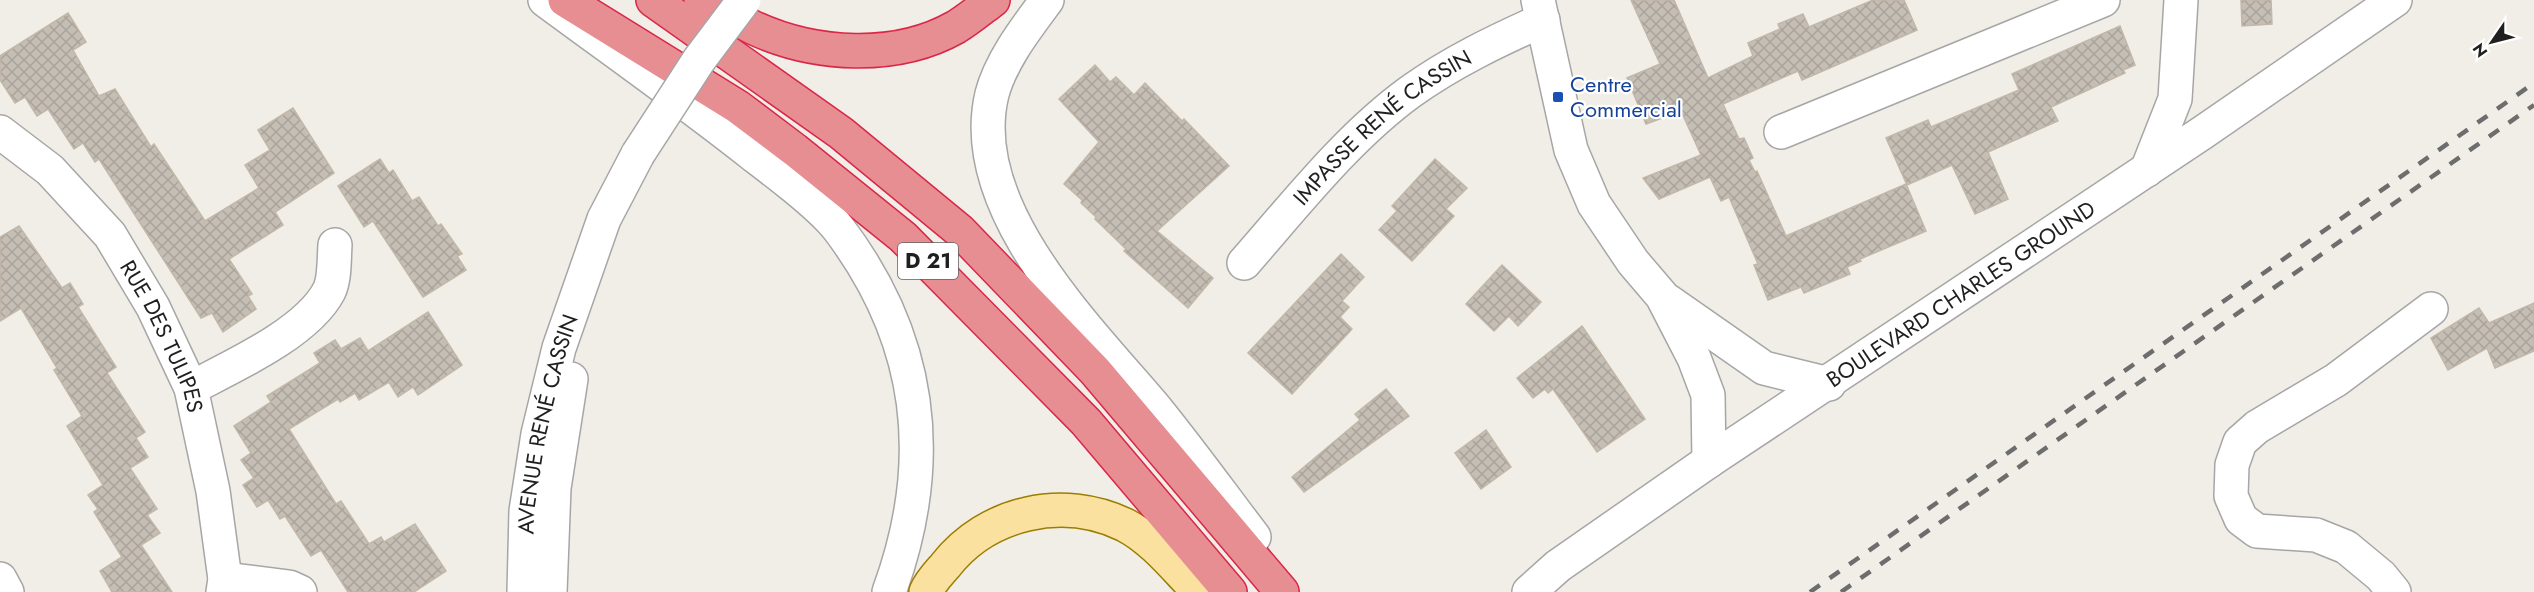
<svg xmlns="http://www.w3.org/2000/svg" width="2534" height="592" font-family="Jost,sans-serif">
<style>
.building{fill:url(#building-cross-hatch);stroke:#c2b7a8;stroke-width:1.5}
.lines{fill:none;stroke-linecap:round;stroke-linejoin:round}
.minor-casing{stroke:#a6a6a6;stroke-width:36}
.major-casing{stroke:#9a7e01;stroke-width:36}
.highway-casing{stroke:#da2749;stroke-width:36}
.minor{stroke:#fff;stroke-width:33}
.major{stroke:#fbe1a0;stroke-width:33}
.highway{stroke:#e78e92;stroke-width:33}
.rail{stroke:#6d6d6d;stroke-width:4.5;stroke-dasharray:12 12;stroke-linecap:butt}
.minor-bridge-casing{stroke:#a6a6a6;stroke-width:36;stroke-linecap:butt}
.minor-bridge{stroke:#fff;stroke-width:33}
.transit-dot{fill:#1a4fb4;stroke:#fff;stroke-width:2}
.labels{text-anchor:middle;stroke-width:4.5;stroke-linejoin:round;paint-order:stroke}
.shield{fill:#fff;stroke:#626262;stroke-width:1.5}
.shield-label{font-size:21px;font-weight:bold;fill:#1f1f1f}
.transit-label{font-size:22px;fill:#164399;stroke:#fff;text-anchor:start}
.street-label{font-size:22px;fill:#1f1f1f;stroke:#fff}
</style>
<defs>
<pattern id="building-cross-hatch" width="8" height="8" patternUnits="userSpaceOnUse" patternTransform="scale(1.5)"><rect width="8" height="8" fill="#c5beb5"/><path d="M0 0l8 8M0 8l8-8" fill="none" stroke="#a9a39b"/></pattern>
</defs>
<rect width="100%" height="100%" fill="#f0eee6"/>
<g class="building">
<path d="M1631,0h43l34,78 45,-22 -5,-13 32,-14 -2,-5 25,-10 6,13 64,-27h31l13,30 -115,50 -4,-9 -75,33 16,35 5,-1 9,20 -4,2 6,12 2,-1 29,65 120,-52 20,47 -66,28 1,2 -14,6 3,7 -46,19 -3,-6 -33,13 -14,-35 4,-1 -29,-67 -8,4 -11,-24 -51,22 -16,-21 58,-23 -20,-44 -35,13 -19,-46 33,-14z"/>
<path d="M2241,0h30l1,24 -30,2z"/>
<path d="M68,13l18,29 -13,8 26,46 16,-7 36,58 3,-3 51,77 54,-33 -14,-23 25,-15 -12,-20 35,-22 41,65 -59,39 8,13 -54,34 23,35 -4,2 8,13 -33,23 -11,-19 -11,5 -102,-159 -4,3 -12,-19 -9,6 -26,-40 -11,7 -12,-19 -10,6 -15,-23v-24z"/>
<path d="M2120,26l15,39 -12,5 2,3 -74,34 7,14 -70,31 20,47 -33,15 -23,-49 -45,20 -21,-47 42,-18 3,7 88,-37 -7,-16z"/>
<path d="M1095,65l15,17 6,-5 18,18 11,-12 37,38 2,-2 45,47 -72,65 56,47 -25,30 -64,-57 2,-2 -31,-30 1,-2 -15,-14 1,-3 -18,-16 35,-42 -40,-43z"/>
<path d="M380,159l9,14 4,-3 19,31 7,-4 19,29 3,-2 21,30 -5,2 9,14 -43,27 -50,-76 -9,6 -26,-41z"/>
<path d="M1435,159l32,29 -21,21 8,7 -42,45 -33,-31 18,-19 -5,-5z"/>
<path d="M19,226l43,62 8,-5 13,21 -5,3 38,60 -9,6 38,59 -9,6 12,19 -18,11 27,41 -10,6 13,18 -19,12 31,47h-60l-12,-21 22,-14 -28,-45 4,-3 -10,-14 15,-10 -36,-59 15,-10 -28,-46 3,-2 -36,-60 -21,13v-84z"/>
<path d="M1341,254l23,23 -22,24 7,6 -9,10 12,12 -60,65 -44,-41z"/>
<path d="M1502,265l39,37 -23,24 -9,-10 -15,15 -28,-27z"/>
<path d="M2534,303v48l-39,17 -8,-20 -39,22 -17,-32 48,-30 10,15z"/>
<path d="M428,312l34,53 -44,30 -5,-8 -15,10 -9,-15 -30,18 -4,-7 -15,9 -2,-3 -49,30 47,75 5,-3 28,43 12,-7 3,5 31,-18 31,47 -32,21h-66l-27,-42 -10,6 -26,-40 -5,3 -12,-19 -11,7 -14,-22 11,-7 -13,-18 10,-7 -17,-27 37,-24 -4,-6 53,-33 -6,-10 21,-13 6,9 19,-11 8,13z"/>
<path d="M1582,326l63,93 -48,33 -44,-63 -5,4 -3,-4 -12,9 -16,-20z"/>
<path d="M1386,389l23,27 -105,76 -12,-15 68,-57 -5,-6z"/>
<path d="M1486,430l25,37 -30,22 -26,-36z"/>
</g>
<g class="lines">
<defs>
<g id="minor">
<path d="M545,0c69,51 140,101 207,154 25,19 68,51 86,74 85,112 99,233 51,364"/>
<path d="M1047,0c-20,27 -46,60 -55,94 -28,115 98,236 165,316 34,42 65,85 97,127"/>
<path d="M1538,0l33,150 23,54 39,58 29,34 32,62 14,37 1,66"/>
<path id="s1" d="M0,132l50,38 60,65 43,72 38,81 22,103 12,88 -2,13"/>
<path d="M1781,132l322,-132"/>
<path d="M2147,170l28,-71 6,-99"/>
<path id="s2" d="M1244,263c51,-58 103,-125 166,-171 42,-30 86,-51 133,-72"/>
<path d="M1668,301l96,67 65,16"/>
<path d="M191,388c42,-22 116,-55 138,-97 6,-12 5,-33 6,-46"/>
<path d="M0,579l7,13"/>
<path d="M225,579l64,8 11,5"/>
<path id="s3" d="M524,592l2,-81 12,-77 21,-86 45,-129 34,-65"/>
<path d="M550,592l4,-104 17,-109"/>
<path id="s4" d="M1529,592l29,-26 151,-105 493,-328 193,-133"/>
<path d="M2394,592l-13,-16 -35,-29 -30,-12 -59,-4 -16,-12 -10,-23 1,-31 8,-23 17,-15 79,-47 95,-71"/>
</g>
<path id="major" d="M926,592c4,-10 12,-18 19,-26 42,-54 118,-71 180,-41 29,15 51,44 74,67"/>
<g id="highway">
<path d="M565,0l173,107 57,43 108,87 183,185 144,170"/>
<path d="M653,0l188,133 119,98 135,140 187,221"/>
<path d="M701,0c18,9 35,19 53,28 61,28 142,33 202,-1 13,-8 25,-18 37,-27"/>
</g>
</defs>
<use href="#minor" class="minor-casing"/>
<use href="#major" class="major-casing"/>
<use href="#highway" class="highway-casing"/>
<use href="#minor" class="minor"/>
<use href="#major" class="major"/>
<use href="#highway" class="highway"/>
<g class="rail">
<path d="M1810,592l724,-509"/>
<path d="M1841,592l693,-487"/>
</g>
<defs>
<path id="minor-bridge" d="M638,154l61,-94 45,-60"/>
</defs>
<use href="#minor-bridge" class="minor-bridge-casing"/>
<use href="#minor-bridge" class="minor-bridge"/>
</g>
<rect class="transit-dot" x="1552" y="91" width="12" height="12" rx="3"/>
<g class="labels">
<rect class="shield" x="898" y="243" width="60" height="36" rx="4.5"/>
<g class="shield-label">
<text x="928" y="268">D 21</text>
</g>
<g class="transit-label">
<text x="1570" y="92">Centre<tspan x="1570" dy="25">Commercial</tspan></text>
</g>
<g class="street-label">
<text dy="8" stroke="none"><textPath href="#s2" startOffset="195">IMPASSE RENÉ CASSIN</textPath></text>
<text dy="8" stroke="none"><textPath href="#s4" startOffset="525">BOULEVARD CHARLES GROUND</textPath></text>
<text dy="8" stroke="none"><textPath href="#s1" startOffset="266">RUE DES TULIPES</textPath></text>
<text dy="8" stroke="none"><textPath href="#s3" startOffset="170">AVENUE RENÉ CASSIN</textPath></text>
</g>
</g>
<g transform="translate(2492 42) rotate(235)" stroke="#ffffff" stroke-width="4.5" paint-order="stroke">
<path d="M0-4.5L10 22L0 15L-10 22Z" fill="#1f1f1f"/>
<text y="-9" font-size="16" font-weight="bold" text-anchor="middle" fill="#1f1f1f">N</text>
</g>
</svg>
